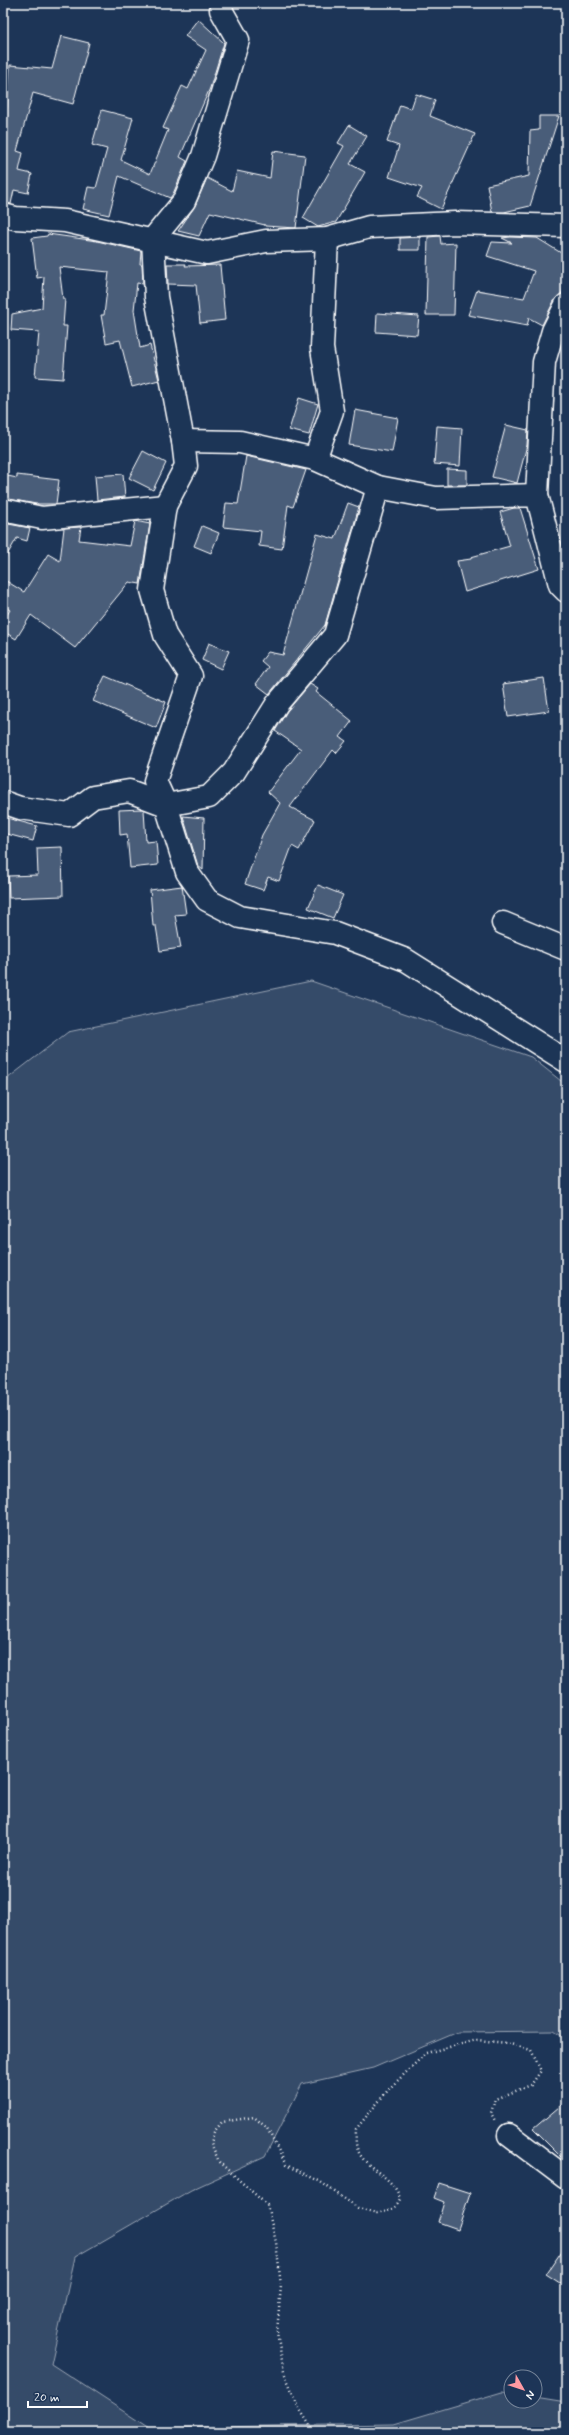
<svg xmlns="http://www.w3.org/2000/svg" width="569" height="2435" font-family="Mynerve,sans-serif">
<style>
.green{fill:#364b69;stroke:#9aa5b4}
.building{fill:#4a5d79;stroke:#fff}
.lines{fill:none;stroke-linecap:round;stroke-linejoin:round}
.minor-casing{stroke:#fff;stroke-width:25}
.path{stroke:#fff;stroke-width:2.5;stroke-dasharray:1 3;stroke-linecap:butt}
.minor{stroke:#1d3557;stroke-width:22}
</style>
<rect width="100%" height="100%" fill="#1d3557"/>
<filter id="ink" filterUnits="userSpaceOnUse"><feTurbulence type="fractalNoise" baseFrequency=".025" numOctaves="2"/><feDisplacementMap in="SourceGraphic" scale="8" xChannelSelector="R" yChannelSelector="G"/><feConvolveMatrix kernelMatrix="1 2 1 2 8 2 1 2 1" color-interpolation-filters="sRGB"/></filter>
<g filter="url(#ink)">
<path class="green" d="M311,981l220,76 35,28v954l-12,-8 -96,1 -85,36 -71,16 -37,72 -74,34 -116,67 -24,107 98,64 245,-4 108,-32 9,1v8h24v-4l31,5v30h-563v-1350l65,-50z"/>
<g class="building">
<path d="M198,19l26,24 -14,45 -30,69 7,4 -14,33 -3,4 -51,-22 -10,39 -26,-6 5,-22 8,1 11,-39 -15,-4 10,-35 31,8 -12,42 29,14 18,-44 -5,-2 19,-42 6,3 18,-39 -21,-14z"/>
<path d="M61,36l28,7 -16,61 -40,-11 -16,58 6,2 -4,18 13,3 -4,19 -14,-3 -3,14 -8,-1v-81l4,-15 3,-42 42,4z"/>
<path d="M416,94l19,6 -5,16 45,18 -34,75 -24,-12 5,-9 -33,-11 10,-31 -12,-4 13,-37 11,4z"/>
<path d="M539,116h20l-29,90 -26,6h-12l-5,-27 42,-9 1,-45 9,-1z"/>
<path d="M349,125l18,11 -17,28 15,8 -29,50 -18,5 -15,-9 41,-72 -6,-3z"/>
<path d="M273,151l32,4 -9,73 -31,-2v-1l-55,-13 -11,24 -21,-5 17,-25 12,-28 25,13 5,-20 33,7z"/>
<path d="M48,234l49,7 44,10 -1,13h2l1,20 -6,-1 -3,27 6,38 10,-3 9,35 -27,7 -12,-47 -14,3 -5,-28h3l5,-43 -50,-5 4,32h2l-2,27h4l-4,53 -28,-2 4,-45 -28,-2 1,-16 30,-6 2,-31 -7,1 -5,-40 15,-2z"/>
<path d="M440,236l1,8 15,-1 -2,72h-28l2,-78z"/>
<path d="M420,237v13h-20v-12z"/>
<path d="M510,237l27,1 29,18v26l-5,12 -6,5 -13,26 -13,-7 -2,8 -59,-11 9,-25 47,8 10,-27 -47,-15 5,-14 20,1 -10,-5z"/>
<path d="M167,264h19l-1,2 35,-1 5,55 -25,3 -4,-38 -28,-1z"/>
<path d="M377,313l42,3 -2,19 -41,-3z"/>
<path d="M299,398l19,6 -9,31 -20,-5z"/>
<path d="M355,410l43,8 -6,34 -43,-7z"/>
<path d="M506,425l22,5 -1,15 -10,38 -25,-6z"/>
<path d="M437,426l25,2 -2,38 -26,-2z"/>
<path d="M143,451l23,12 -13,27 -24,-12z"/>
<path d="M246,456l60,14 -13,37 -5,-2 -6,44 -23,-3 2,-15 -38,-4 3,-24 12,1z"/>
<path d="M447,469l20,1v15h-20z"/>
<path d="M123,474l2,23 -28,3 -2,-24z"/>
<path d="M3,475l14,3v-3l42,5 -3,24h-20l-33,-6z"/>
<path d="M348,503l11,4 -34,118 -56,69 -13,-10 12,-17 -7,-6 7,-9 15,3 34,-121 18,5z"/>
<path d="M514,508h6l19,61 -74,23 -8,-31 14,-2v-2l39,-11 -10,-34z"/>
<path d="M135,521l15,3 -10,60 -11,-2 -54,66 -44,-33 -15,24 -13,-8v-10l7,-11 -7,-4v-27l21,13 24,-38 12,7 4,-33 17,-1 -2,13 51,6z"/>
<path d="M3,523l27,5 -3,13 -10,-3 -14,24z"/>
<path d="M202,526l17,7 -8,20 -17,-7z"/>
<path d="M209,643l20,8 -8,18 -19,-9z"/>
<path d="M105,676l61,26 -10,26 -63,-27z"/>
<path d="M544,678l5,33 -41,6 -5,-33z"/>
<path d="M310,684l8,5 -2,3 36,29 -12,16 6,4 -10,12 -3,-3 -43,57 25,13 -16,30 -7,-4 -13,35 -11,-4 -5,13 -18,-6 17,-49 18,-32 -12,-11 33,-43 -26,-18 12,-20z"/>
<path d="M141,809l3,1 2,32 10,-1 2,24 -28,3 -3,-34 -7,1 -1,-25z"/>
<path d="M183,816l21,2 -1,52 -5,-4z"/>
<path d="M3,817l34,9 -4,15 -30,-8z"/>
<path d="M62,847l1,49 -54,2 -1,-22 30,-1 -1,-27z"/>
<path d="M318,885l25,10 -10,23 -25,-10z"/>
<path d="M182,886l4,28 -11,1 6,33 -21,3 -4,-25h-3l-3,-36z"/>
<path d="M566,2101v61l-33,-33z"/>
<path d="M439,2183l31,10 -12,36 -20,-7 6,-20 -10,-4z"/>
<path d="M566,2245v42l-20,-13z"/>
</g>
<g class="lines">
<defs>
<g id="minor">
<path d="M221,3v7l17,30 -35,116 -19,45 -31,38 3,58 27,144 3,25 -21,40 -13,84 13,45 26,41 -36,105 11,24 21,67 20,28 33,17 95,16 71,27 160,101"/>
<path d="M3,215l12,3 50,3 142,32 59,-12 61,-2 42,-12 86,-4 111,3"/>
<path d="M183,441l57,1 75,17 63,28 58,11 101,-3 23,90 6,6"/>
<path d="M315,459l17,-48 -10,-63 5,-109"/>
<path d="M537,495l7,-133 9,-31 13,-26"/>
<path d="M3,510l39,8 123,-12"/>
<path d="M3,802l17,6 49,7 24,-18 36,-6 37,14 43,-8 25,-25 43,-68 58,-69 43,-148"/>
<path d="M503,923l63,26"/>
<path d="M509,2135l57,43"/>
</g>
</defs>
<use href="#minor" class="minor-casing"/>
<path class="path" d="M314,2432l-15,-24 -15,-36 -7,-40 4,-46 -5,-44 -9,-37 -48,-43 -8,-19 3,-11 8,-10 32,-5 13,11 19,37 33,16 39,27 19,5 18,-5 5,-9c-6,-24 -36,-29 -43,-51 -2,-6 -1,-14 -1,-19l33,-40 37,-36 51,-13 30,3 24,7 10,21 -10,14 -36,14 -4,14 4,8"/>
<use href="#minor" class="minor"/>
</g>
</g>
<rect width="569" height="2435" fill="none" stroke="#1d3557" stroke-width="16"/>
<rect x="8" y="8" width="553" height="2419" fill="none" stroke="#fff" stroke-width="1.5" filter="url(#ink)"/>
<g transform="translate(523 2389) rotate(129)"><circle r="19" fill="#1d3557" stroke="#77869a"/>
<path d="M0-3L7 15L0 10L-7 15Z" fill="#ff9aa2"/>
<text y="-6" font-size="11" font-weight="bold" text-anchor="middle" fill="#ffffff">N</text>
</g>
<path d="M28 2401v6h59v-6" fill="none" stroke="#ffffff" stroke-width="2"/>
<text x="34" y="2401" font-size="12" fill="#ffffff" stroke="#1d3557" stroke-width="3" paint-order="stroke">20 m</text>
</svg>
